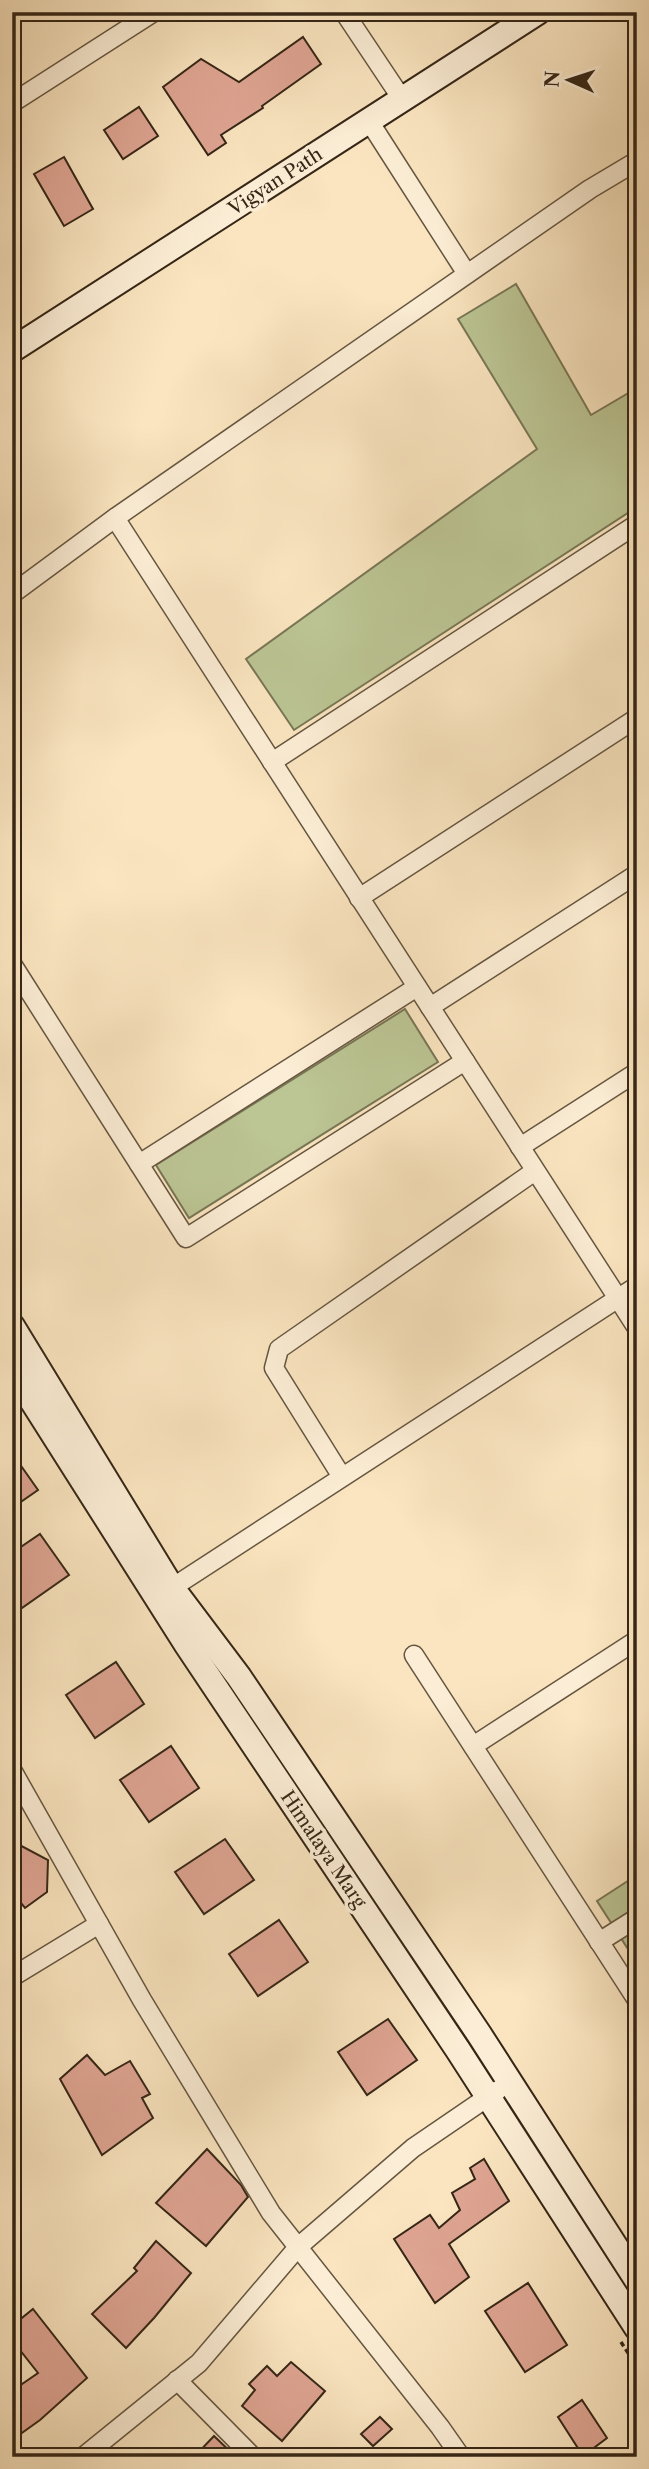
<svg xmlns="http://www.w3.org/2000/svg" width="649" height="2469" font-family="'Libre Caslon Text',serif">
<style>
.green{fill:#bcc594;stroke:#787655;stroke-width:2}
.building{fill:#dfa593;stroke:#352616;stroke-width:2}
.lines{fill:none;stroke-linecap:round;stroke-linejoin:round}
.minor-casing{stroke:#665640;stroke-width:21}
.secondary-casing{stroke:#352616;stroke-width:28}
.path{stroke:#352616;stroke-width:3.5;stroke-dasharray:5 3.5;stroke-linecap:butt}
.minor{stroke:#fceed6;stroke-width:18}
.secondary{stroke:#fceed6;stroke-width:24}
.labels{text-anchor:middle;stroke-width:7;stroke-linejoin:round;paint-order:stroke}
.street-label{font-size:19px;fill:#352616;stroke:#fceed6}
</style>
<rect width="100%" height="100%" fill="#fae5c0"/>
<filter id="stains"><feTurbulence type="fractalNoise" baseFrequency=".00286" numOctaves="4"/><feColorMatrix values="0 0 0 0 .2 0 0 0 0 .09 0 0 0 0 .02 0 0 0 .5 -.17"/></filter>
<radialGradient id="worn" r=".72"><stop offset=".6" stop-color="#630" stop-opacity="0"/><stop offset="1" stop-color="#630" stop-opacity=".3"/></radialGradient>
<g class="green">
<path d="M516,284l75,131 46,-27v119l-343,223 -48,-71 291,-210 -79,-130z"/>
<path d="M405,1009l33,53 -249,156 -33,-53z"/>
<path d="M637,1875v88l-40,-62z"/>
</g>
<g class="building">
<path d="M303,37l18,27 -59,42 1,2 -42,27 5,8 -18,12 -45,-68 38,-28 38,23z"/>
<path d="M139,107l19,29 -35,23 -19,-29z"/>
<path d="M64,157l29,52 -29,17 -30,-52z"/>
<path d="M12,1453l26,37 -26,18z"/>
<path d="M40,1534l29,41 -50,35 -7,-10v-47z"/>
<path d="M116,1662l28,42 -49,34 -29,-43z"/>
<path d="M171,1746l28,42 -50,34 -29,-42z"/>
<path d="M225,1839l29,41 -50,34 -29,-42z"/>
<path d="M12,1841l36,19 -1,32 -22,16 -13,-16z"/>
<path d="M279,1920l29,42 -50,34 -29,-42z"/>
<path d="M388,2019l29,41 -50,35 -29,-43z"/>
<path d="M87,2055l18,20 25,-14 20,33 -8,4 11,20 -51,37 -42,-76z"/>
<path d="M207,2149l34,36 7,12 -42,49 -50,-43z"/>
<path d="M484,2159l25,42 -60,43 20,33 -34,26 -41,-64 36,-24 9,13 21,-18 -8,-17 23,-14 -5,-11z"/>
<path d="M156,2241l35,32 -37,45 -28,30 -34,-34 45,-43 -3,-3z"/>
<path d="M528,2283l39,62 -42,27 -40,-61z"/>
<path d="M33,2309l54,69 -47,42 -28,20v-49l26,-18 -26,-33v-14z"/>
<path d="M291,2362l34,29 -43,50 -40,-35 13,-16 -6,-6 18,-18 10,10z"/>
<path d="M582,2400l25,38 -24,18 -25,-39z"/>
<path d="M380,2417l12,12 -19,17 -12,-12z"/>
<path d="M214,2436l22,21h-42z"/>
</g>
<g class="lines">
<defs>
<g id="minor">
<path d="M344,12l58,87"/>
<path d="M12,103l142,-91"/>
<path d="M369,121l98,153"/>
<path d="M115,518l522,810"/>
<path d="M12,594l103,-76 475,-329 47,-28"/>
<path d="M272,762l365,-238"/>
<path d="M359,898l278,-180"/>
<path d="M12,964l174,274 279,-177"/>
<path d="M430,1007l207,-133"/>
<path d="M520,1147l117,-75"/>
<path d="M139,1164l278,-177"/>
<path d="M342,1477l-68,-109 5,-19 256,-178"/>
<path d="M164,1593l473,-307"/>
<path d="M414,1655l223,345"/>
<path d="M473,1746l164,-106"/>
<path d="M12,1770l130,230 129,213 169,214 21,30"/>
<path d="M599,1942l38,-24"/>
<path d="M12,1977l87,-53"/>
<path d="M177,2380l76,77"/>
<path d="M83,2457l116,-94 99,-116 115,-99 85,-58"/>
</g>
<g id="secondary">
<path d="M12,350l526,-338"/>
<path d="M12,1326l160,262 67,89 240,357 158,246"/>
<path d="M12,1369l175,276 271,405 179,278"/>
</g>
</defs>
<use href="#minor" class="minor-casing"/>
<use href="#secondary" class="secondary-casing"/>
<path class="path" d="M621,2342l16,25"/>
<use href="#minor" class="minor"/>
<use href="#secondary" class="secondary"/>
</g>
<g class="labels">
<g class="street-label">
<text transform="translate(275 181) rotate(-33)" y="7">Vigyan Path</text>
<text transform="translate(324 1849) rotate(56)" y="7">Himalaya Marg</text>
</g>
</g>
<rect width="649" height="2469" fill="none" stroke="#fae5c0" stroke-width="42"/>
<rect x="14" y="14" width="621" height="2441" fill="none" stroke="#352616" stroke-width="3.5"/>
<rect x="21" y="21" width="607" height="2427" fill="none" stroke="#352616" stroke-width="2"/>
<g transform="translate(569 80) rotate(273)" stroke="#fceed6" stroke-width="5" paint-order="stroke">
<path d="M0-5L12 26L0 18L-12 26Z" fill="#352616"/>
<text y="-10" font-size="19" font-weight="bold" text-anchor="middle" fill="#352616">N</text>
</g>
<rect width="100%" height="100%" filter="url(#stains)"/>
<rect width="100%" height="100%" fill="url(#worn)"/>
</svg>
